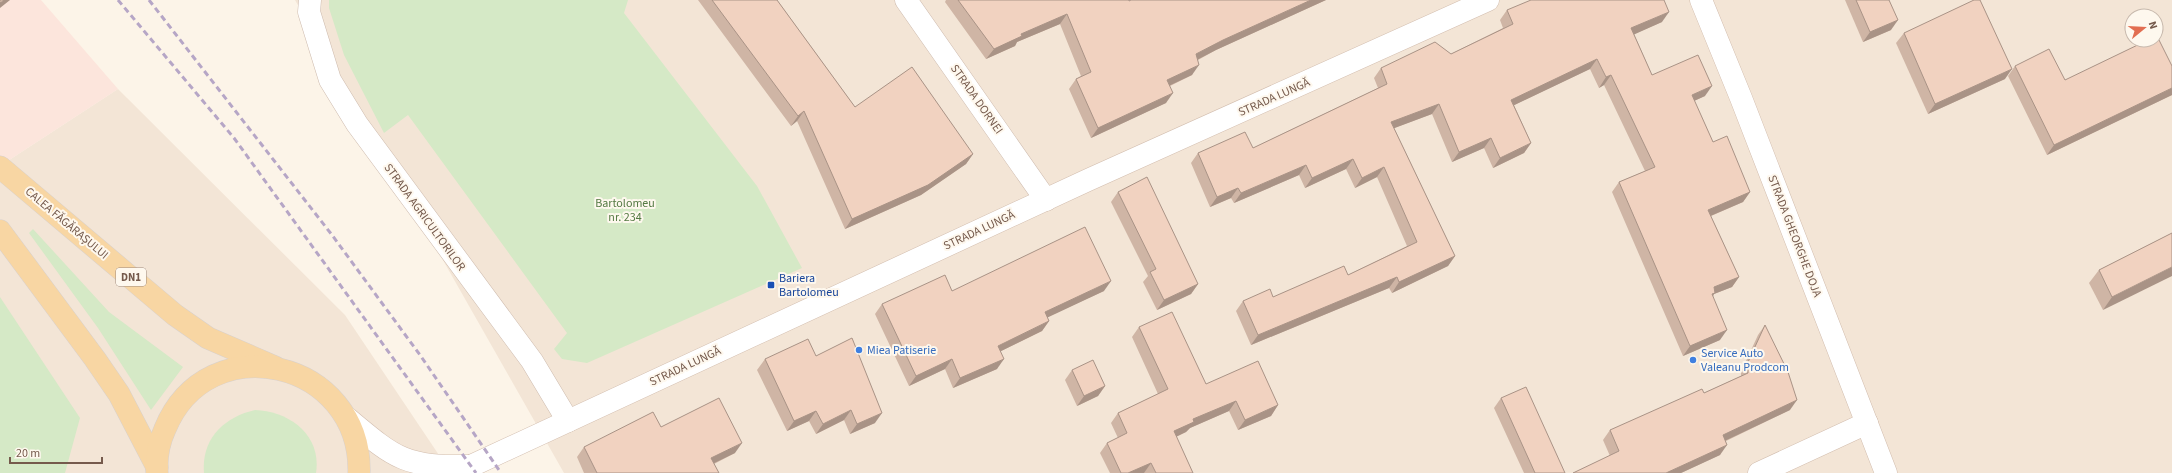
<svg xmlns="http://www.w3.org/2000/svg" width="2172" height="473" font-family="'Source Sans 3',sans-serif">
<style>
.residential{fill:#f3e5d6;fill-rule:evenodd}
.commercial{fill:#fce5dc}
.green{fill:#d5e9c6}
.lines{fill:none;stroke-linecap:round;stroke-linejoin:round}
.street-casing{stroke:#cebbae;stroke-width:23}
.secondary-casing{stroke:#d2bdae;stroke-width:23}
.primary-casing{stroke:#d8d1cd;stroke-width:23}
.street{stroke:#fff;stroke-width:22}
.secondary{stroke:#fff;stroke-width:22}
.primary{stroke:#f8d6a3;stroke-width:22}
.rail{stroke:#b6a6c6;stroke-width:3;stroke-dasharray:6 4;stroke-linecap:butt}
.wall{fill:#cfb5a5}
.shaded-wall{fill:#a99386}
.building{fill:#f1d2c0;stroke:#a99386}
.transit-dot{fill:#1a4fb4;stroke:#fef8ee;stroke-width:1.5}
.shop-dot{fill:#3f7fe0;stroke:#fef8ee;stroke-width:1.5}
.labels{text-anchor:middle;stroke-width:4;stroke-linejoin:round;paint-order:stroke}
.shield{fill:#fef8ee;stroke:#9e897d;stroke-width:1}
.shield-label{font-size:11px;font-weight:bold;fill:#755a4c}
.street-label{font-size:12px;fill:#755a4c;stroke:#fef8ee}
.park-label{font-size:12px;fill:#557a44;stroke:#fef8ee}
.transit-label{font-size:12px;fill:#164399;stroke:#fef8ee;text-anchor:start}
.shop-label{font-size:12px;fill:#366cbe;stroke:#fef8ee;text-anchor:start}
</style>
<rect width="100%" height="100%" fill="#fcf4e8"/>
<g class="residential">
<path d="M295,0h1877v473h-1608zM2132,16h24v24h-24z"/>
<path d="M118,89l227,226 106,158h-451v-307z"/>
</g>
<path class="commercial" d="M0,0h41l77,89 -118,77z"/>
<g class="green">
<path d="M329,0h299l-4,13 133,173 45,82 -215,95 -25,-4 -8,-10 13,-16 -159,-218 -24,18 -40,-78 -15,-47z"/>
<path d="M33,229l76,83 74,55 -32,43 -53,-82 -69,-95z"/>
<path d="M0,297l80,121 -15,55h-65z"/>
<path d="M255,410c34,1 67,25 61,63h-112c-3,-34 20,-56 51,-63z"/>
</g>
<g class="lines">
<defs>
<g id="street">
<path d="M310,0l-1,12 21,68 27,44 175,237 36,60"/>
<path d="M906,0l140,200"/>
</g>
<g id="secondary">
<path d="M1701,0l40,98 145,375"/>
<path d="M347,418c50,42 58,49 124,48"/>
<path d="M461,473l10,-7 617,-286 400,-180"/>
<path d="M1759,473l108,-50"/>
</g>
<g id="primary">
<path d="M0,167l175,148 33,23 67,29"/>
<path d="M0,231l95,128 24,35 38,73"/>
<path d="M157,473c-1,-15 2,-31 8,-44 43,-105 197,-69 194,44"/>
</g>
</defs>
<use href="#street" class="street-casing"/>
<use href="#secondary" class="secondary-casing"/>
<use href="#primary" class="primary-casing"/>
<use href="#street" class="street"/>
<use href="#secondary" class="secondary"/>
<use href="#primary" class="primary"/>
<g class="rail">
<path d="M118,0l116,138 242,335"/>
<path d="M149,0l183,235 88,120 81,118"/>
</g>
</g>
<g class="wall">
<path d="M698,0h79l78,107 118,47 -7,10 -45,31 -76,34 -48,-108 -6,5z"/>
<path d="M946,0h183v1l2,-1h195l-110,50 -18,10 -6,15 -22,11 -4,17 -75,35 -22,-49 7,-10 5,-3 -21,-52 -43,18 -2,4 -29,13 -41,-57z"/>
<path d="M1845,0h44l2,30 -28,12z"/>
<path d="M1507,10l155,12 -28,12 18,41 53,21 -11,5 19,41 37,50 -7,10 -32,14 28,61 -7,10 -18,7 -1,3 7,43 -37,16 -71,-164 7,-10 26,-11 -41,-86 -5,3 -9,-19 -76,36 17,38 -7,10 -31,15 -9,-20 -32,14 -20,-48 -38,14 61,128 -7,10 -56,27 -3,-5 -138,57 -15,-34 7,-10 30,-4 75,-22 59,-29 -30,-69 -22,11 -9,-19 -41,19 -6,-13 -65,28 -3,-5 -21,9 -19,-44 7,-10 55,-5 125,-60 -4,-10 7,-10 70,-14 52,-26 -3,-8z"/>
<path d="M1904,33l101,46 -77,35 -32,-71z"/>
<path d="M2015,66l50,14 107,-14v29l-125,60 -39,-79z"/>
<path d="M1118,192l80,92 -7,10 -34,16 -14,-28 5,-6 -37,-74z"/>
<path d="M2172,233l-69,77 -14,-27 10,-13z"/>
<path d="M952,291h152l-57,26 2,4 -7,10 -41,20 -4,18 -44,19 -8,-19 -36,17 -34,-72 7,-10z"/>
<path d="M1765,325l25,85 -64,31 -6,14 -39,18h-108l37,-17 -7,-16 7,-10 94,-37 37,-17v-4l17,-37z"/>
<path d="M1139,327l67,57 72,21 -7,11 -33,14 -9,-19 -39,17 -4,4 -10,5 17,36h-83l-10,-20 7,-10 11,-5 -7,-15 7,-10 40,-19 -26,-57z"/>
<path d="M816,356l59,67 -25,11 -6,-14 -28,14 -7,-13 -22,10 -30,-61 8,-11z"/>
<path d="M1072,370l33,16 -7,10 -21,10 -12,-26z"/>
<path d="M1501,398l64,75h-41l-30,-65z"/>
<path d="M661,427l74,26 -21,11 5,9h-135l-7,-16 7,-10z"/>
</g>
<g class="shaded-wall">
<path d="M4,0h6l-10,8v-5z"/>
<path d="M1311,0h15l-110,50 -27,14 7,-10 27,-14z"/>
<path d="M1669,12l-7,10 -38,17 7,-11z"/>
<path d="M1067,14l-7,10 -43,18 -2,4 -29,13 8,-10 27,-15z"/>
<path d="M1898,20l-7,10 -28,12 7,-10z"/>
<path d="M1597,59l-7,10 -86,41 7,-10z"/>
<path d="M1199,65l-7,10 -32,15 7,-10z"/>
<path d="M2012,69l-7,10 -77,35 7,-10z"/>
<path d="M1611,75l-7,10 -5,3 7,-11z"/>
<path d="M1712,86l-7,10 -20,9 7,-10z"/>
<path d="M2172,88v7l-125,60 7,-10z"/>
<path d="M1173,93l-7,10 -75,35 7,-10z"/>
<path d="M1439,104l-7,10 -48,18 7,-10z"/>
<path d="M804,111l-7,10 -6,5 7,-10z"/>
<path d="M1491,138l-7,10 -32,14 7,-10z"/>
<path d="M1531,143l-7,10 -31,15 7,-10z"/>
<path d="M973,154l-7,10 -45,31 -76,34 7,-10z"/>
<path d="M1353,159l-7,10 -41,19 7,-10z"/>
<path d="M1306,165l-7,10 -65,28 7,-10z"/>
<path d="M1384,167l-7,10 -22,11 7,-10z"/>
<path d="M1238,188l-7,10 -21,9 7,-10z"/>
<path d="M1750,192l-7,10 -42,18 7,-10z"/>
<path d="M1455,256l-7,10 -56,27 7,-11z"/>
<path d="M2172,267v9l-69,34 9,-13z"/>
<path d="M1397,277l-8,11 -138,57 7,-10z"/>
<path d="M1739,277l-7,10 -18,7 -6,9 6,-16z"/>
<path d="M1111,281l-7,10 -66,31 7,-10z"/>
<path d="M1198,284l-7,10 -34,16 7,-10z"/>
<path d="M1049,321l-7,10 -51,25 7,-10z"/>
<path d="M1727,330l-7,10 -37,16 7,-10z"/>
<path d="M952,359l-7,10 -36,17 7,-10z"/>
<path d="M1004,359l-7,10 -44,19 7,-10z"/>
<path d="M1105,386l-7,10 -21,10 7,-10z"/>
<path d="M1797,400l-7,10 -74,35 7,-10z"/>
<path d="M1236,401l-7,10 -39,17 -4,4 -19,9 7,-10 19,-12z"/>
<path d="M1278,405l-7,11 -33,14 7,-10z"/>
<path d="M851,410l-7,10 -28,14 7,-10z"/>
<path d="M816,411l-7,10 -22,10 7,-10z"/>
<path d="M882,413l-7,10 -25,11 7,-10z"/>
<path d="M742,443l-7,10 -31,15 7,-10z"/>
<path d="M1727,445l-7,10 -39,18h-15z"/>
<path d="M1151,463l-7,10h-16z"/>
</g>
<g class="building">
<path d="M0,0h4l-4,3z"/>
<path d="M712,0h65l78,107 57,-40 61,87 -45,31 -76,34 -48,-108 -6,5z"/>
<path d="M958,0h171v1l2,-1h180l-88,40 -27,14 3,11 -32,15 6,13 -75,35 -22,-49 15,-7 -24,-58 -46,20 1,2 -28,13z"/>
<path d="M1531,0h133l5,12 -38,16 21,47 46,-20 14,31 -20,9 21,47 14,-6 23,56 -42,18 31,67 -25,10 1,6 -3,1 15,36 -37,16 -71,-164 36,-15 -44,-92 -5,2 -9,-18 -86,41 20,43 -31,15 -9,-20 -32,14 -20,-48 -48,18 64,134 -56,26 -2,-5 -139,58 -15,-34 27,-12 3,8 71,-31 4,9 69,-33 -33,-75 -22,11 -9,-19 -41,19 -6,-13 -65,28 -3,-5 -21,9 -19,-44 47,-21 8,16 134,-64 -6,-16 54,-26 16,12 62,-30 -6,-14z"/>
<path d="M1856,0h33l9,20 -28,12z"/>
<path d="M1974,0h6l32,69 -77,35 -31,-71z"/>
<path d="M2156,36h1l15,30v22l-118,57 -39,-79 34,-17 16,31 83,-40h8z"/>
<path d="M1147,177l51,107 -34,16 -14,-28 6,-3 -38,-77z"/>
<path d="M1085,227l26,54 -66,31 4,9 -51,25 6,13 -44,19 -8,-19 -36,17 -34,-72 63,-29 7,16z"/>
<path d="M2172,233v34l-60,30 -13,-27z"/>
<path d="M1172,312l34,72 52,-23 20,44 -33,15 -9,-19 -43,18 1,3 -20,9 19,42h-37l-5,-10 -23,10h-7l-14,-30 20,-10 -9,-20 50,-24 -29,-62z"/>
<path d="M1765,325l23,47 9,28 -74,35 4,10 -61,28h-93l46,-22 -9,-21 92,-41 2,4 44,-20v-11z"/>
<path d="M852,338l30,75 -25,11 -6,-14 -28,14 -7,-13 -22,10 -29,-62 43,-20 8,17z"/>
<path d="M1093,360l12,26 -21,10 -12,-26z"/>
<path d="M1526,387l39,86h-30l-34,-75z"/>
<path d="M719,398l23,45 -31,15 8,15h-122l-13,-26 69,-35 8,15z"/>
</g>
<rect class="transit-dot" x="767" y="281" width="8" height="8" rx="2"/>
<g class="shop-dot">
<circle cx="859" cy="350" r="4"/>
<circle cx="1693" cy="360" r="4"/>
</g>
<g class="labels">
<rect class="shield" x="116" y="268" width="30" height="18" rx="3"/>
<g class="shield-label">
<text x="131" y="281">DN1</text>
</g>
<g class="street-label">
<text transform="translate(1274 97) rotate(-24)" y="4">STRADA LUNGĂ</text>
<text transform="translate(977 99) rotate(55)" y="4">STRADA DORNEI</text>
<text transform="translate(425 217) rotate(54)" y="4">STRADA AGRICULTORILOR</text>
<text transform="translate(67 223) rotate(40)" y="4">CALEA FĂGĂRAȘULUI</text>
<text transform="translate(979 230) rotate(-25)" y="4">STRADA LUNGĂ</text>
<text transform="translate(1795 236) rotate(69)" y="4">STRADA GHEORGHE DOJA</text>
<text transform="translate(685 366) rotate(-25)" y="4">STRADA LUNGĂ</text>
</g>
<g class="park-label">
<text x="625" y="207">Bartolomeu<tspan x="625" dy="14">nr. 234</tspan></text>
</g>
<g class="transit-label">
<text x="779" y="282">Bariera<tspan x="779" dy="14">Bartolomeu</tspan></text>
</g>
<g class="shop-label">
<text x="867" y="354">Miea Patiserie</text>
<text x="1701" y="357">Service Auto<tspan x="1701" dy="14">Valeanu Prodcom</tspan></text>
</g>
</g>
<g transform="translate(2144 28) rotate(72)"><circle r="19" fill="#fef8ee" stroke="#c7b9ad"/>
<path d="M0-3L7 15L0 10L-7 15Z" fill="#e26e51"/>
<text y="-6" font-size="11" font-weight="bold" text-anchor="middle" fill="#755a4c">N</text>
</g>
<path d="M10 457v6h92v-6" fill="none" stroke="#755a4c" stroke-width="2"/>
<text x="16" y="457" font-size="12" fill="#755a4c" stroke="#fef8ee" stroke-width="3" paint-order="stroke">20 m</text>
</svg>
